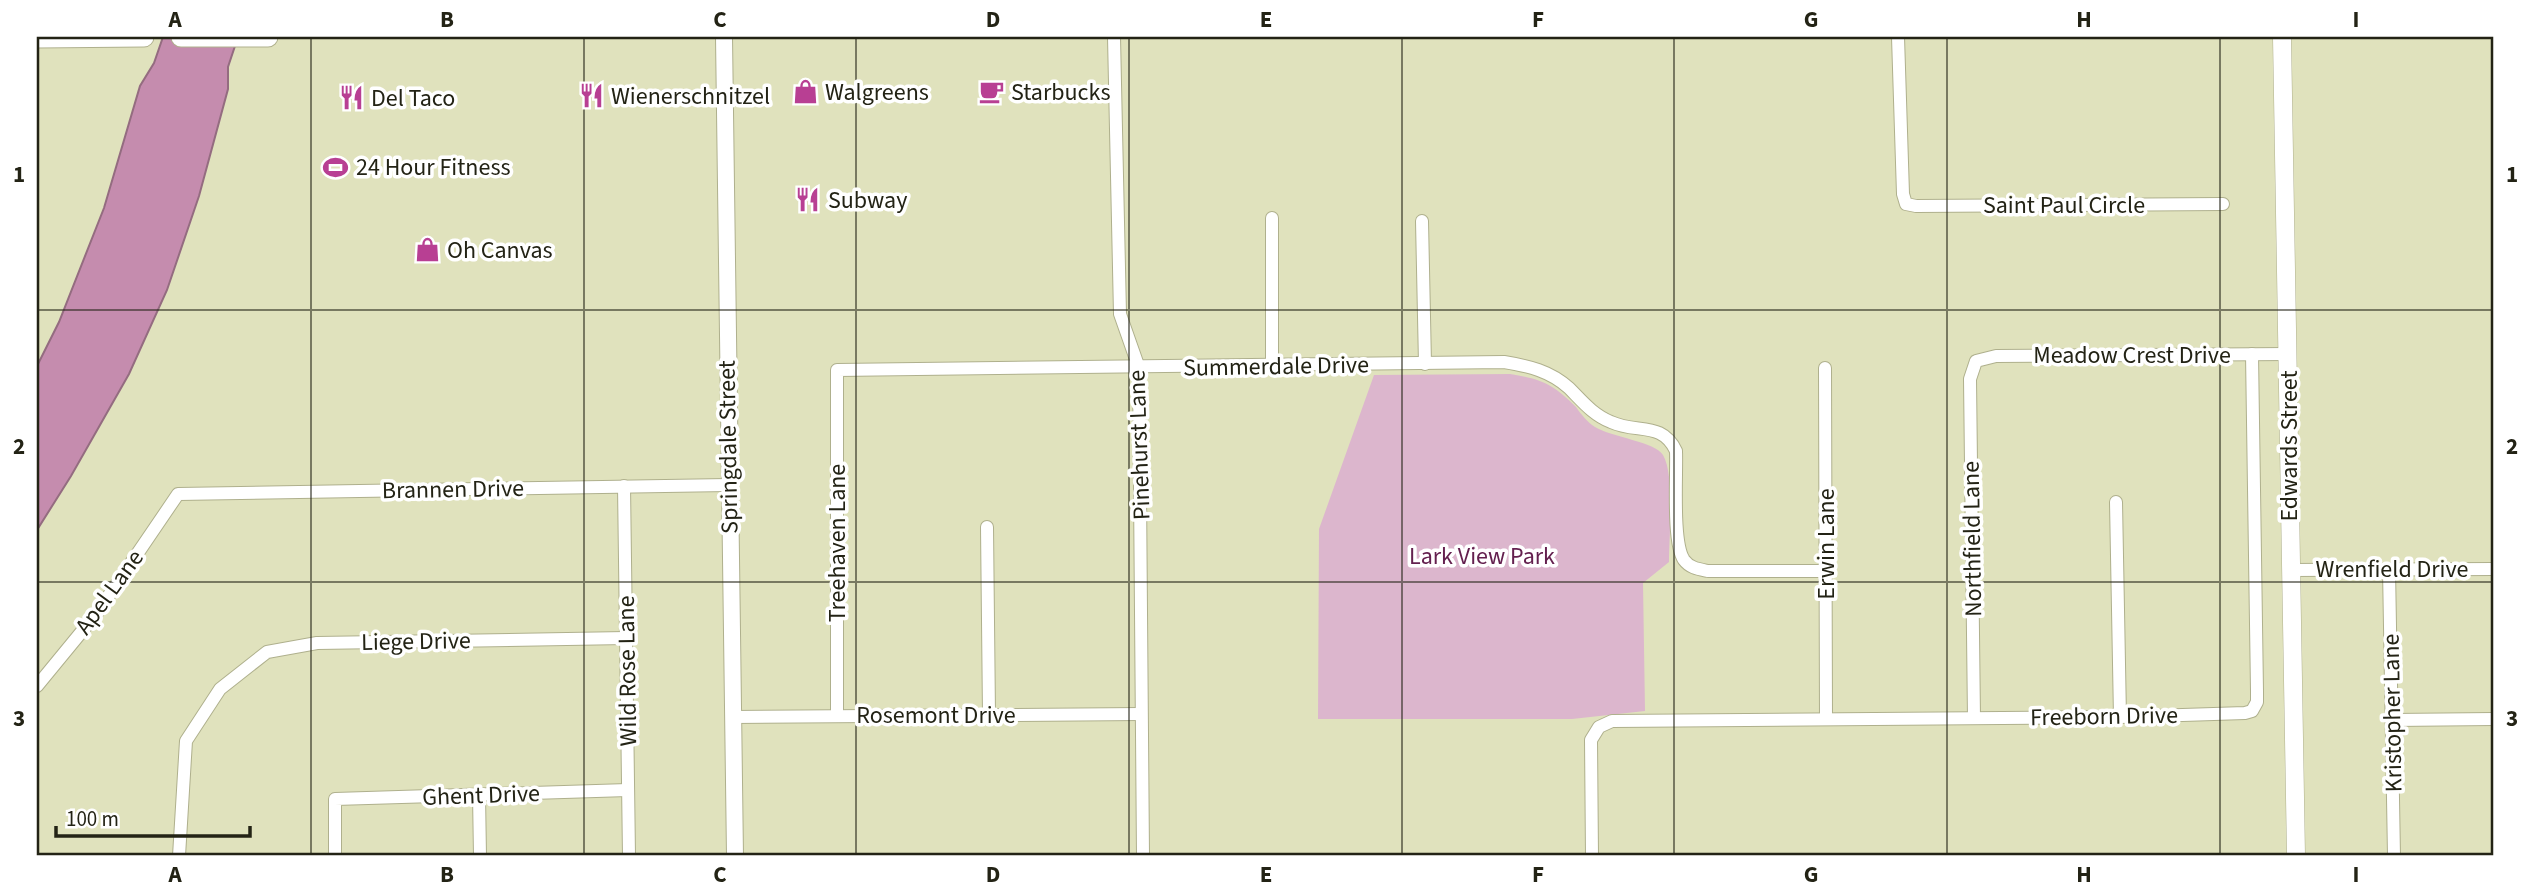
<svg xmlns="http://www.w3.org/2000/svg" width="2531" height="893" font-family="'Source Sans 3',sans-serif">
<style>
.green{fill:#dcb6cd}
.water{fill:#c58cae;stroke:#946c80;stroke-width:2}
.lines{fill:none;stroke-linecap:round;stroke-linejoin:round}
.minor-casing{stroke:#afb08d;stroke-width:14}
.tertiary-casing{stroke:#afb08d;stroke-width:18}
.secondary-casing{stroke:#afb08d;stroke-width:19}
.primary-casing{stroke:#afb08d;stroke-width:21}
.minor{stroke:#fff;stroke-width:12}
.tertiary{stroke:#fff;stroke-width:16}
.secondary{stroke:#fff;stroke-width:18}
.primary{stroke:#fff;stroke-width:19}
.grid{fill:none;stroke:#232315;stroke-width:2;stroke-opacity:0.55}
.labels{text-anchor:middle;stroke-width:7;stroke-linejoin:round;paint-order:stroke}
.poi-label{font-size:24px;fill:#232315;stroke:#fff;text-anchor:start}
.street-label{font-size:24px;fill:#232315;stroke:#fff}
.park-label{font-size:24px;fill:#64204f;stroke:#fff}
.neatline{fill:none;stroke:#232315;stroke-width:2.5}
.grid-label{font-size:23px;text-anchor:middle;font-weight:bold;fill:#232315}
</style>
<rect width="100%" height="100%" fill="#e0e2bd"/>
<path class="green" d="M1510,374c31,5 43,10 66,33 5,7 11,15 19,20 16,10 61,15 68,28 12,20 6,82 6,107l-26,21 2,128 -73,8h-254l1,-190 55,-154z"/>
<path class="water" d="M163,37h75l-10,30v22l-29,107 -32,94 -38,84 -58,102 -34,54v-164l22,-44 45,-114 36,-122 14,-23z"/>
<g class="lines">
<defs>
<g id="minor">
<path d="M1114,37l6,277 19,54 4,488"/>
<path d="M1898,37l5,157 3,10 10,2 307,-2"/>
<path d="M1422,221l3,143"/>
<path d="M1272,365v-147"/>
<path d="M1825,368l1,351"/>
<path d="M624,486l5,370"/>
<path d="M2116,502l4,215"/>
<path d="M987,527l2,188"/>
<path d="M2389,569l5,287"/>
<path d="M2290,570l204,-1"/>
<path d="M37,686l60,-73 81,-119 550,-9"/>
<path d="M837,716v-346l667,-8c25,4 46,9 65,26 13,13 24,27 42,34 26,12 51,-1 65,29 1,23 -4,92 8,109 6,8 14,9 24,11h118"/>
<path d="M732,717l409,-3"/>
<path d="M1974,718l-4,-339 6,-18 20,-5 292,-2"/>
<path d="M2393,720l101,-1"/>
<path d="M479,795l1,61"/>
<path d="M179,856l7,-115 34,-52 47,-37 50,-9 309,-5"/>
<path d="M335,856v-57l293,-9"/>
<path d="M1592,856l-1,-116 8,-13 13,-6 508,-4 125,-4 7,-2 5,-9v-11l-5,-337"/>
</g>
<path id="tertiary" d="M724,37l11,819"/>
<path id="secondary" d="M2282,37l14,819"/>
<g id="primary">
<path d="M181,37h87"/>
<path d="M37,38l107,-1"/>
</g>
</defs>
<use href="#minor" class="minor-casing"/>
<use href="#tertiary" class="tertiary-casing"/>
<use href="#secondary" class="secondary-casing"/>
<use href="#primary" class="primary-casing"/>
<use href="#minor" class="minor"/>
<use href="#tertiary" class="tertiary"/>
<use href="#secondary" class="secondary"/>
<use href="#primary" class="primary"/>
</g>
<path class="grid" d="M311,37v819M584,37v819M856,37v819M1129,37v819M1402,37v819M1674,37v819M1947,37v819M2220,37v819M37,310h2457M37,582h2457"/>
<defs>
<symbol id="shop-bare" viewBox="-9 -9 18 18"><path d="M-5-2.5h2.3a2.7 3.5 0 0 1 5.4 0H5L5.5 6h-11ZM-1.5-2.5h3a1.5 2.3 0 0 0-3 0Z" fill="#b83f93" stroke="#fff" stroke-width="2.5" paint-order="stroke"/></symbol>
<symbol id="cafe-bare" viewBox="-9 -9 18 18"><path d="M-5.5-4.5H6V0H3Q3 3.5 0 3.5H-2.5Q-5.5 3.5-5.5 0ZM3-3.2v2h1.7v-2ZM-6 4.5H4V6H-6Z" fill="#b83f93" stroke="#fff" stroke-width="2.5" paint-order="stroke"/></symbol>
<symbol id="restaurant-bare" viewBox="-9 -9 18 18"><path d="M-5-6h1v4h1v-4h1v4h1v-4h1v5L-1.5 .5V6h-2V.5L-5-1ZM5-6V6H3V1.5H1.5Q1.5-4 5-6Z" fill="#b83f93" stroke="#fff" stroke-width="2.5" paint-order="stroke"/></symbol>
<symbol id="stadium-bare" viewBox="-9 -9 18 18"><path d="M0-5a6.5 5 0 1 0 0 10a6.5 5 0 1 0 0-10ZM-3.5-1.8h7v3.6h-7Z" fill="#b83f93" stroke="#fff" stroke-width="2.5" paint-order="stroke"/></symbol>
</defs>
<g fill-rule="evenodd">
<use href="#shop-bare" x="788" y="74" width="35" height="35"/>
<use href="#cafe-bare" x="974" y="74" width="35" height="35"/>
<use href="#restaurant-bare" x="574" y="78" width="35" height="35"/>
<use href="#restaurant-bare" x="334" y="80" width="35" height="35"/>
<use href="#stadium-bare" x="318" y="150" width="35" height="35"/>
<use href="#restaurant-bare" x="790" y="182" width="35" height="35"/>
<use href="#shop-bare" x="410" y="232" width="35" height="35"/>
</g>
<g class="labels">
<g class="poi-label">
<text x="825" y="100">Walgreens</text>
<text x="1011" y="100">Starbucks</text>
<text x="611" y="104">Wienerschnitzel</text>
<text x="371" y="106">Del Taco</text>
<text x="356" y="175">24 Hour Fitness</text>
<text x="828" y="208">Subway</text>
<text x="447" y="258">Oh Canvas</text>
</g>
<g class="street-label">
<text x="2064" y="213">Saint Paul Circle</text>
<text x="2132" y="363">Meadow Crest Drive</text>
<text transform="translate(1276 366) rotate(-1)" y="8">Summerdale Drive</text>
<text transform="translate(1139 445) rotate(-92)" y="8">Pinehurst Lane</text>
<text transform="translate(2289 446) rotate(-90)" y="8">Edwards Street</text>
<text transform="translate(728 447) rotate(-91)" y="8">Springdale Street</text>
<text transform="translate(453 489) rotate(-1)" y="8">Brannen Drive</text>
<text transform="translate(1972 539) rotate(-91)" y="8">Northfield Lane</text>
<text transform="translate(837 543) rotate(-90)" y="8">Treehaven Lane</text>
<text transform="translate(1826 544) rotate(-90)" y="8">Erwin Lane</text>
<text x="2392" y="577">Wrenfield Drive</text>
<text transform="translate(109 592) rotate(-54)" y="8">Apel Lane</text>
<text transform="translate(416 641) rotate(-1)" y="8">Liege Drive</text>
<text transform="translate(627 671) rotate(-91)" y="8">Wild Rose Lane</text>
<text transform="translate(2392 713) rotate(-91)" y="8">Kristopher Lane</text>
<text x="936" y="723">Rosemont Drive</text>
<text transform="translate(2104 716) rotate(-1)" y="8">Freeborn Drive</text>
<text transform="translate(481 795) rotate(-2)" y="8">Ghent Drive</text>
</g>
<g class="park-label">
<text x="1482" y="564">Lark View Park</text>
</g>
</g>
<rect width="2531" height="893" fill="none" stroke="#ffffff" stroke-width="77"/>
<path d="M56 826v10h194v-10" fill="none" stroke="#232315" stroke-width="3.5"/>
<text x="66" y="826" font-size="21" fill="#232315" stroke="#ffffff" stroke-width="5" paint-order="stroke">100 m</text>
<rect x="38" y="38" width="2454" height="816" class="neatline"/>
<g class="grid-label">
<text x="175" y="27">A</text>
<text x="447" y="27">B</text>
<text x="720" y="27">C</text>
<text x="993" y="27">D</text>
<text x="1266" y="27">E</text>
<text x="1538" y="27">F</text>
<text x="1811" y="27">G</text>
<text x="2084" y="27">H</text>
<text x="2356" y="27">I</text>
<text x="19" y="182">1</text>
<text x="2512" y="182">1</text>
<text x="19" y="454">2</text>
<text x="2512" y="454">2</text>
<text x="19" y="726">3</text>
<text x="2512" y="726">3</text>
<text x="175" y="882">A</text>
<text x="447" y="882">B</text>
<text x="720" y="882">C</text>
<text x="993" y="882">D</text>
<text x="1266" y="882">E</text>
<text x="1538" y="882">F</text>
<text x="1811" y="882">G</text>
<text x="2084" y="882">H</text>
<text x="2356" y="882">I</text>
</g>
</svg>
